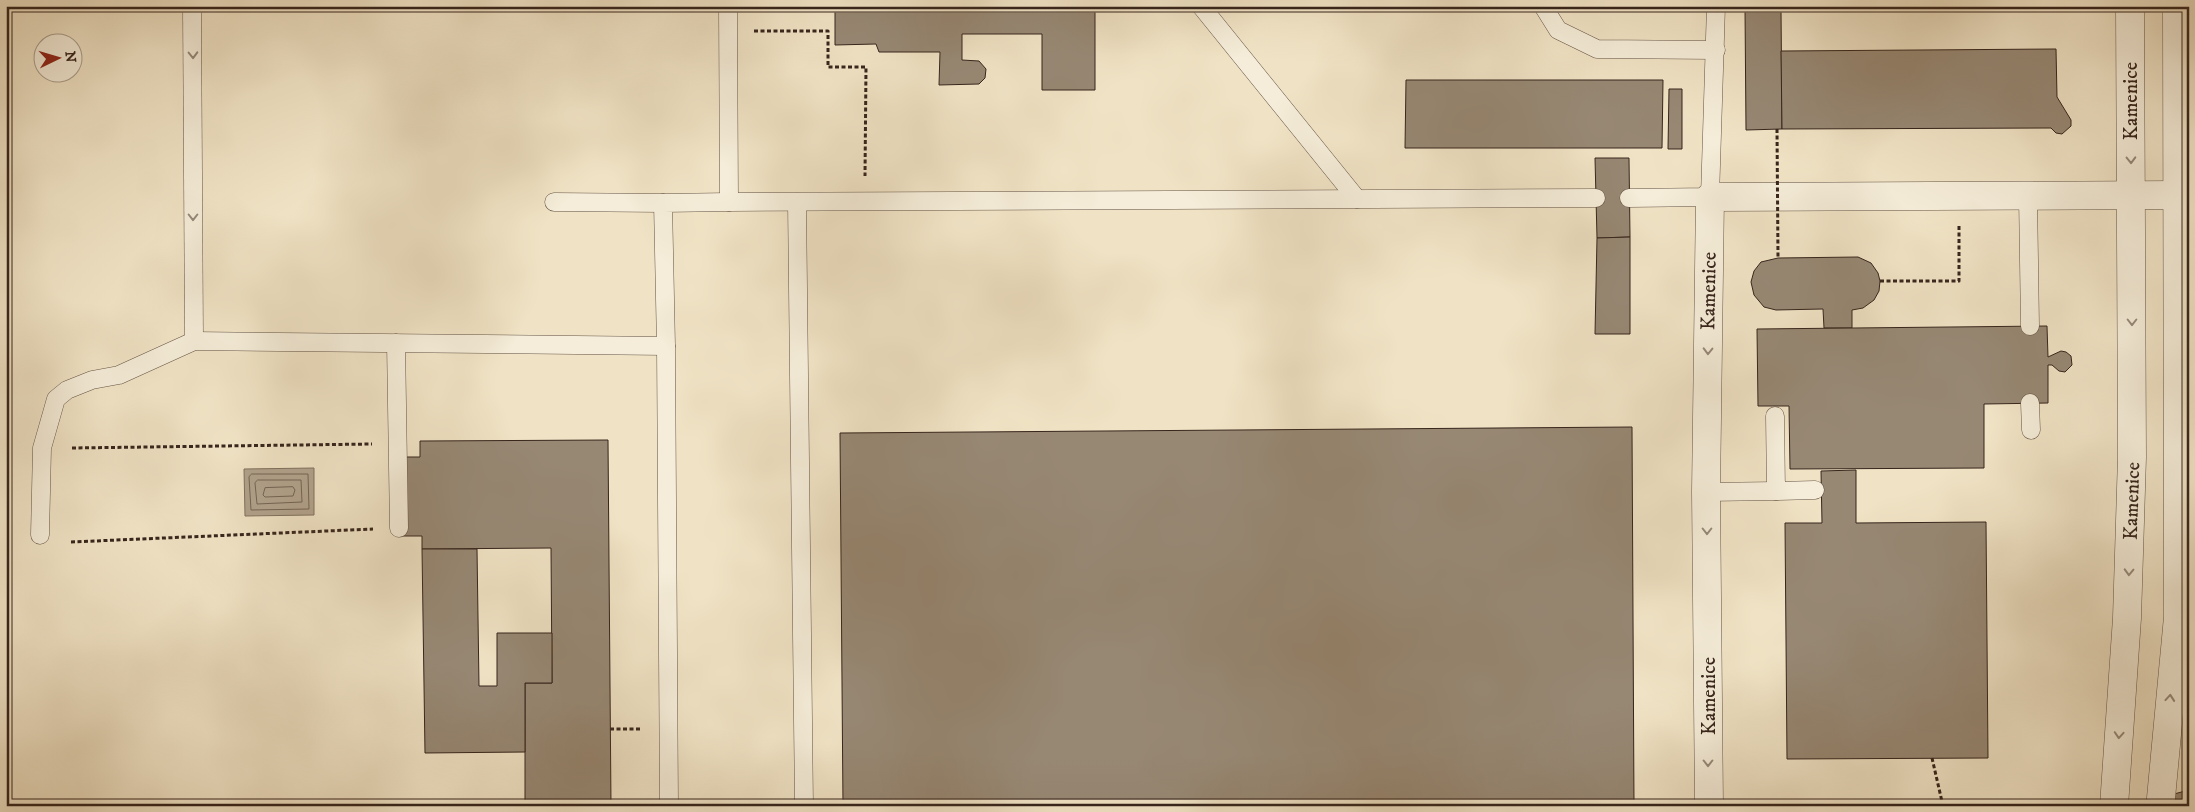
<svg xmlns="http://www.w3.org/2000/svg" width="2195" height="812" font-family="'IM FELL DW Pica',serif">
<style>
.water{fill:#b1a28c;stroke:#80705f}
.lines{fill:none;stroke-linecap:round;stroke-linejoin:round}
.shore{stroke:#746454;stroke-width:1}
.building{fill:#978874;stroke:#37251c}
.service-casing{stroke:#655446;stroke-width:19}
.minor-casing{stroke:#655446;stroke-width:29}
.tertiary-casing{stroke:#655446;stroke-width:29}
.path{stroke:#37251c;stroke-width:3;stroke-dasharray:4 2.5;stroke-linecap:butt}
.service{stroke:#f5edd9;stroke-width:18}
.minor{stroke:#f5edd9;stroke-width:28}
.tertiary{stroke:#f5edd9;stroke-width:28}
.path-bridge{stroke:#37251c;stroke-width:3;stroke-dasharray:4 2.5;stroke-linecap:butt}
.oneway{stroke:#96897a}
.labels{text-anchor:middle;stroke-width:5;stroke-linejoin:round;paint-order:stroke}
.street-label{font-size:20px;fill:#37251c;stroke:#f5edd9}
</style>
<rect width="100%" height="100%" fill="#f0e3c5"/>
<filter id="stains"><feTurbulence type="fractalNoise" baseFrequency=".004" numOctaves="4"/><feColorMatrix values="0 0 0 0 .2 0 0 0 0 .09 0 0 0 0 .02 0 0 0 .5 -.17"/></filter>
<radialGradient id="worn" r=".72"><stop offset=".6" stop-color="#630" stop-opacity="0"/><stop offset="1" stop-color="#630" stop-opacity=".3"/></radialGradient>
<path class="water" d="M314,468v47l-69,1 -1,-47z"/>
<g class="lines">
<g class="shore">
<path d="M252,474h56l1,35 -58,1 -2,-33z"/>
<path d="M258,480h43l1,22 -45,2 -2,-21z"/>
<path d="M293,487l2,3 -2,6 -28,1 -2,-2 2,-7z"/>
</g>
</g>
<g class="building">
<path d="M835,6h260v84h-53v-56h-80v26l17,1 7,8 -1,9 -6,6 -40,1 1,-33h-61l-3,-8 -41,1z"/>
<path d="M1279,6h62l-32,5z"/>
<path d="M1738,6h54v3h-11l1,120 -36,1 -1,-121h-7z"/>
<path d="M2056,49l1,48 14,23v6l-9,8 -6,-1 -5,-5 -269,1 -1,-78z"/>
<path d="M1406,80h257l-1,68h-257z"/>
<path d="M1669,89h13v60h-14z"/>
<path d="M1595,158h34l1,79 -33,1z"/>
<path d="M1630,237v97h-35l2,-96z"/>
<path d="M1858,257l13,6 7,10 2,8 -1,10 -5,9 -11,8 -11,2v18h-28l-1,-19 -47,1 -12,-3 -10,-12 -3,-13 3,-11 7,-9 17,-4z"/>
<path d="M2047,326l1,31 13,-6 5,1 5,4 1,9 -7,7 -6,-1 -7,-6h-4v38l-64,1v64l-194,1 -1,-63h-31l-1,-77z"/>
<path d="M1632,427l2,379h-791l-3,-373z"/>
<path d="M608,440l3,366h-86v-123h27l-1,-135 -129,1v-13h-20v-79h18v-16z"/>
<path d="M1856,470v53l130,-1 2,236 -201,1 -2,-236h37l-1,-52z"/>
<path d="M422,549h55l2,137h18v-53h55v50h-27v69l-100,1z"/>
<path d="M2189,790v16h-60z"/>
</g>
<g class="lines">
<defs>
<g id="service">
<path d="M192,6l2,335"/>
<path d="M728,6l1,196 867,-4"/>
<path d="M1201,6l156,193"/>
<path d="M1543,6l15,24 39,19 119,1"/>
<path d="M2028,196l2,130"/>
<path d="M1629,198l81,-1 6,-191"/>
<path d="M554,202l109,1"/>
<path d="M797,202l7,604"/>
<path d="M396,343l3,185"/>
<path d="M2030,403l1,27"/>
<path d="M1775,416l1,75 39,-1"/>
<path d="M1706,492l70,-1"/>
<path d="M40,535l2,-87 14,-49 11,-9 25,-10 27,-5 75,-34 472,5"/>
<path d="M669,806l-3,-460 -3,-143 66,-1"/>
</g>
<path id="minor" d="M1709,806l-3,-314 4,-295 469,-2"/>
<g id="tertiary">
<path d="M2161,798l17,-181 -1,-611"/>
<path d="M2114,806l13,-188 5,-161 -2,-451"/>
</g>
</defs>
<use href="#service" class="service-casing"/>
<use href="#minor" class="minor-casing"/>
<use href="#tertiary" class="tertiary-casing"/>
<g class="path">
<path d="M754,31h74v36h38l-1,109"/>
<path d="M1880,281h79v-55"/>
<path d="M72,448l300,-4"/>
<path d="M71,542l302,-13"/>
<path d="M610,729h32"/>
<path d="M1932,758l11,48"/>
</g>
<use href="#service" class="service"/>
<use href="#minor" class="minor"/>
<use href="#tertiary" class="tertiary"/>
<path class="path-bridge" d="M1777,129l1,129"/>
</g>
<defs><path id="oneway-chevron" d="M-2-3.5L2.5 0L-2 3.5" fill="none" stroke-width="1.6" stroke-linecap="round" stroke-linejoin="round" transform="scale(1.25)"/></defs>
<g class="oneway">
<use href="#oneway-chevron" transform="translate(193 55) rotate(89)"/>
<use href="#oneway-chevron" transform="translate(2131 160) rotate(89)"/>
<use href="#oneway-chevron" transform="translate(193 217) rotate(90)"/>
<use href="#oneway-chevron" transform="translate(2132 322) rotate(90)"/>
<use href="#oneway-chevron" transform="translate(1708 351) rotate(91)"/>
<use href="#oneway-chevron" transform="translate(1707 531) rotate(90)"/>
<use href="#oneway-chevron" transform="translate(2129 572) rotate(92)"/>
<use href="#oneway-chevron" transform="translate(2170 698) rotate(-85)"/>
<use href="#oneway-chevron" transform="translate(2119 735) rotate(94)"/>
<use href="#oneway-chevron" transform="translate(1708 763) rotate(90)"/>
</g>
<g class="labels">
<g class="street-label">
<text transform="translate(2130 101) rotate(-90)" y="7">Kamenice</text>
<text transform="translate(1708 291) rotate(-89)" y="7">Kamenice</text>
<text transform="translate(2131 501) rotate(-88)" y="7">Kamenice</text>
<text transform="translate(1708 696) rotate(-90)" y="7">Kamenice</text>
</g>
</g>
<rect width="2195" height="812" fill="none" stroke="#f0e3c5" stroke-width="25"/>
<rect x="8" y="8" width="2180" height="797" fill="none" stroke="#37251c" stroke-width="2.5"/>
<rect x="12" y="12" width="2170" height="787" fill="none" stroke="#37251c"/>
<g transform="translate(58 58) rotate(85)"><circle r="24" fill="#f5edd9" stroke="#a99d8d"/>
<path d="M0-4L9 19L0 12L-9 19Z" fill="#8f2418"/>
<text y="-8" font-size="14" font-weight="bold" text-anchor="middle" fill="#37251c">N</text>
</g>
<rect width="100%" height="100%" filter="url(#stains)"/>
<rect width="100%" height="100%" fill="url(#worn)"/>
</svg>
